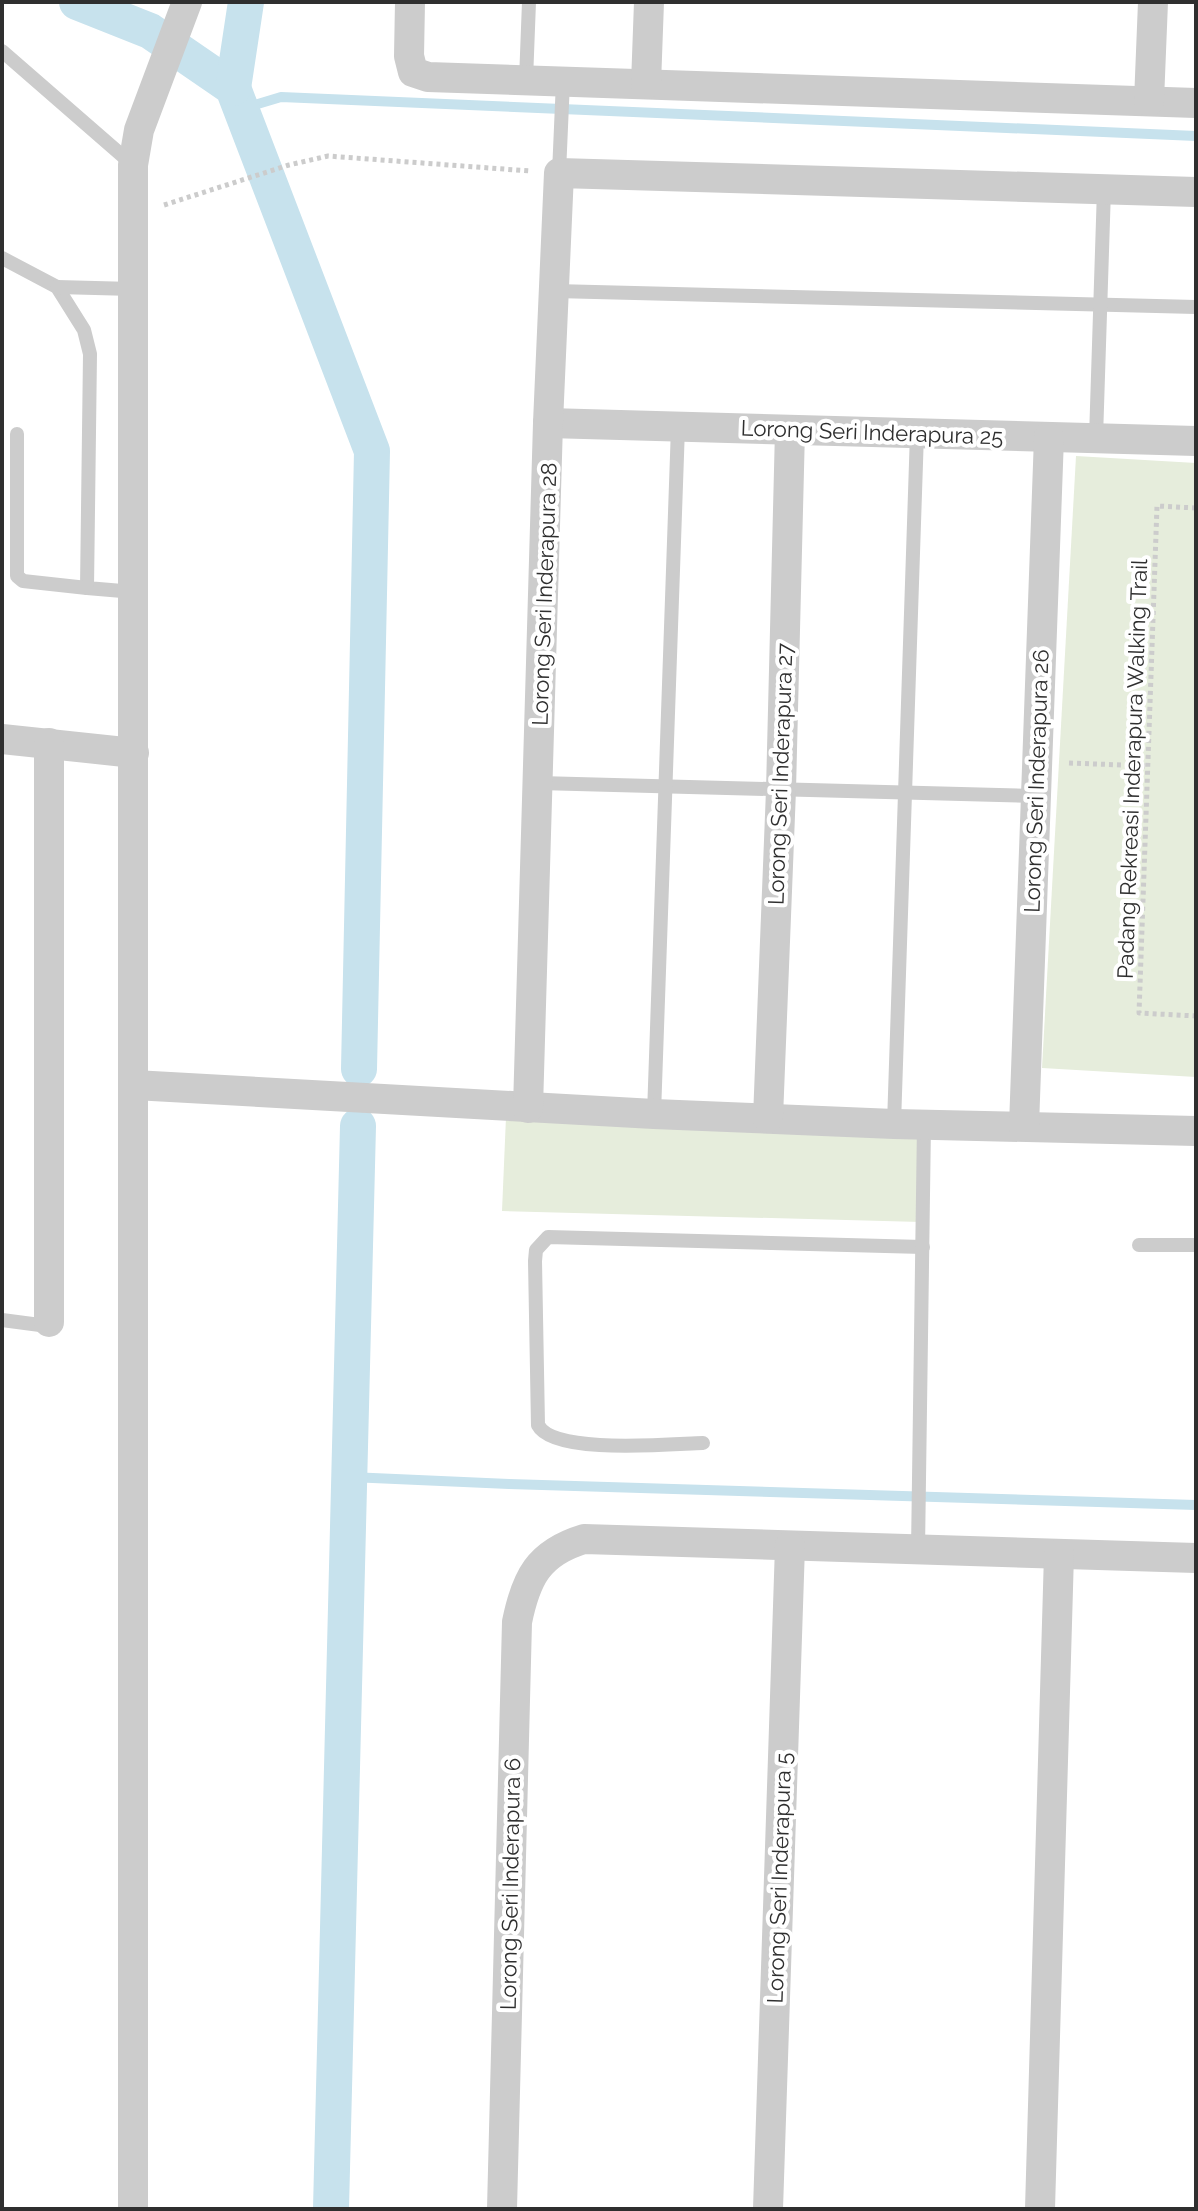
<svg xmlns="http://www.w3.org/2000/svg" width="1198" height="2211" font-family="Raleway,sans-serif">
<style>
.green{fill:#e6eddc}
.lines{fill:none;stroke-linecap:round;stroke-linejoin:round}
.stream{stroke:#c7e2ed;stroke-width:10}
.canal{stroke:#c7e2ed;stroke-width:36}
.path{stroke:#ccc;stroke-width:5;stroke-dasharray:4 4;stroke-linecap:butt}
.service{stroke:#ccc;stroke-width:14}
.minor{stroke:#ccc;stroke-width:30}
.labels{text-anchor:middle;stroke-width:8;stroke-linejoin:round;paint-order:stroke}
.street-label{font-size:22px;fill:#2f2f2f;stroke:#fff}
</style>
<rect width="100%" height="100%" fill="#fff"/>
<g class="green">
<path d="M1076,456l120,7v614l-154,-9z"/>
<path d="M506,1117l423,21 -8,84 -419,-11z"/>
</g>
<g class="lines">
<g class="stream">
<path d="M241,109l40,-12 915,39"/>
<path d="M350,1477l159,7 687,21"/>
</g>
<g class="canal">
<path d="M77,2l73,29 83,57 139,363 -13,618"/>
<path d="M233,88l13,-86"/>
<path d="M331,2209l27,-1083"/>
</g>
<g class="path">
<path d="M164,205l125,-40 39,-9 202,15"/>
<path d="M1196,508l-39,-2 -18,507 57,3"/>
<path d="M1069,763l79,3"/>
</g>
<g class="service">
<path d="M2,51l131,114"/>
<path d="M526,80l3,-78"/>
<path d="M559,173l4,-92"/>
<path d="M2,258l55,29 27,43 6,24 -3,234 47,4"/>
<path d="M57,287l76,2"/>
<path d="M555,291l641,16"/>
<path d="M17,434v142l6,5 64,7"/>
<path d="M1096,438l8,-249"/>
<path d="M539,783l496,13"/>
<path d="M654,1114l24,-687"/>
<path d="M894,1124l23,-691"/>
<path d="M1139,1245h57"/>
<path d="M2,1320l38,5 9,-3"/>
<path d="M703,1443c-33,1 -150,12 -165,-18l-3,-164 1,-11 12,-13 375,10"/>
<path d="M918,1550l6,-426"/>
</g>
<g class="minor">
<path d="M410,2l-1,54 4,16 15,5 768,26"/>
<path d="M646,84l3,-82"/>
<path d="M1149,101l4,-99"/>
<path d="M548,423l648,18"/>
<path d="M2,739l132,14"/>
<path d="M49,743v579"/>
<path d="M134,1085l520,29 240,10 302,7"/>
<path d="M528,1108l20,-685 11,-250 637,19"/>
<path d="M768,1118l13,-328 9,-360"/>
<path d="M1024,1126l25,-689"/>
<path d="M133,2209v-2044l6,-35 48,-128"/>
<path d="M502,2209l15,-587c9,-44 21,-69 67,-83l612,19"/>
<path d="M768,2209l22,-663"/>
<path d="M1040,2209l19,-655"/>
</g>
</g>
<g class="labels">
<g class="street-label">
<text transform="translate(872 432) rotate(2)" y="8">Lorong Seri Inderapura 25</text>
<text transform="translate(544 594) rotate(-88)" y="8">Lorong Seri Inderapura 28</text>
<text transform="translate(1132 769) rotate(-88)" y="8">Padang Rekreasi Inderapura Walking Trail</text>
<text transform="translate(780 774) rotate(-88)" y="8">Lorong Seri Inderapura 27</text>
<text transform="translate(1036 781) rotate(-88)" y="8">Lorong Seri Inderapura 26</text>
<text transform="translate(779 1878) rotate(-88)" y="8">Lorong Seri Inderapura 5</text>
<text transform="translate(510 1884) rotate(-89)" y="8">Lorong Seri Inderapura 6</text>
</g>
</g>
<rect width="1198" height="2211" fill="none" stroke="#2f2f2f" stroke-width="8"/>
</svg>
